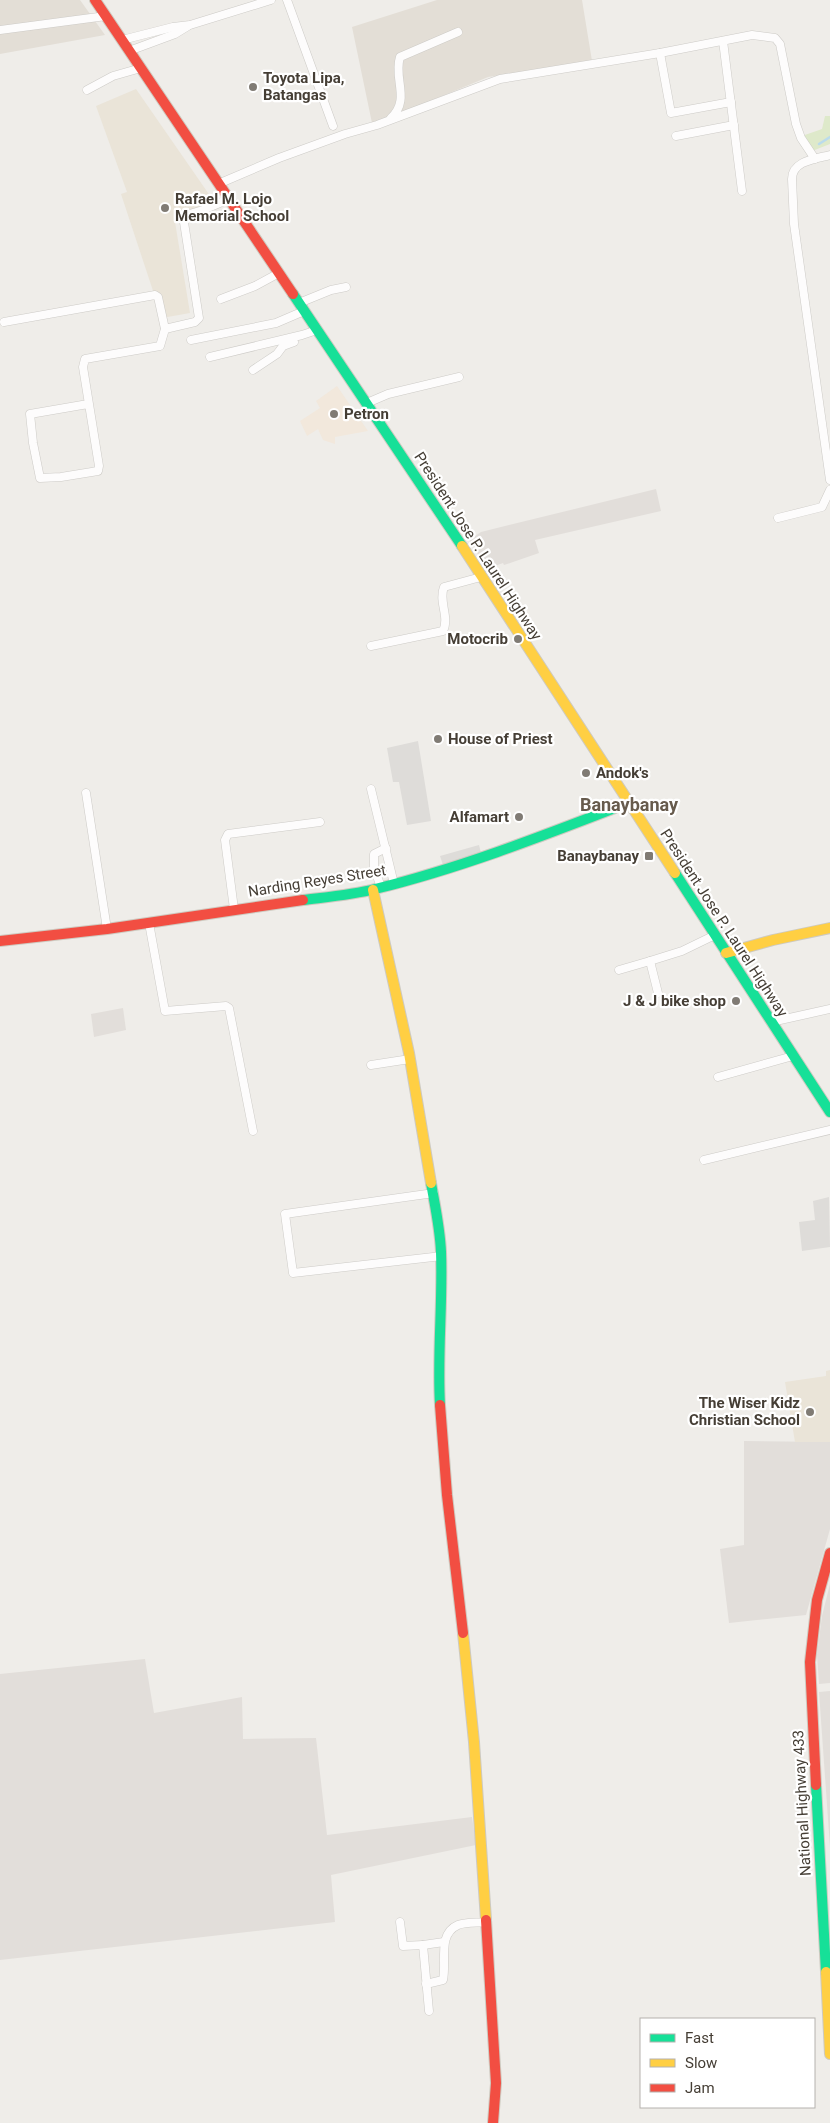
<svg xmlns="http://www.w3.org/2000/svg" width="830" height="2123" font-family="Roboto,sans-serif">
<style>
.residential{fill:#e3ded6}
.commercial{fill:#f2e8dc}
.industrial{fill:#e2deda}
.education{fill:#eae4d8}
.green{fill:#dee9ca}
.parking{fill:#dedcd9}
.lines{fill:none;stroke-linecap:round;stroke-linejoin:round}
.stream{stroke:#badbec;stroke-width:2.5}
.street-casing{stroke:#cdcbc7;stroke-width:9}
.fast-casing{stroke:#cecac0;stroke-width:12}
.slow-casing{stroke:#cecac0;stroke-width:12}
.jam-casing{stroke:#cecac0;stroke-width:12}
.street{stroke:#fdfcfc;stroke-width:8}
.fast{stroke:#16e098;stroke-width:10}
.slow{stroke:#ffcf43;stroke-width:10}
.jam{stroke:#f24e42;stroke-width:10}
.poi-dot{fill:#807b74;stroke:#fff;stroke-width:2}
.labels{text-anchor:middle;stroke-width:4.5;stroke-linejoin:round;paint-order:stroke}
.poi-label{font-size:15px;font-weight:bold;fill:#453e35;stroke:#fff;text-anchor:start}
.street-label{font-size:15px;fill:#453e35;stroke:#fff}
.quarter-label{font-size:18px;font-weight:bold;fill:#675b4d;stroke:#fff}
</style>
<rect width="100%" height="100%" fill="#efede9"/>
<g class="residential">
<path d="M0,0h80l25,35 -105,19z"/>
<path d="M437,0h145l10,61 -104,16 -106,44 -10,2 -20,-96z"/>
</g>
<path class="commercial" d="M337,386l31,45 -33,6v7l-12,-4 -5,-11 -11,7 -7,-15 20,-13 -4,-7z"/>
<g class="industrial">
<path d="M656,489l5,22 -126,29 4,13 -35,12 -1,-2 -16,6 -18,-29 12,-8z"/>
<path d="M123,1008l3,22 -32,7 -3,-23z"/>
<path d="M744,1441l86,1v87l-24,86 -77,8 -9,-74 24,-4z"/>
<path d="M830,1584v99l-11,1 -2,-29 5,-39z"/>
<path d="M145,1659l9,54 88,-16 1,42 73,-1 11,97 145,-18 4,28 -145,30 4,47 -335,38v-286z"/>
<path d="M830,1691v156l-11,-155z"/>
</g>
<g class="education">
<path d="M136,89l79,114 -21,9 -20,4 16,97 -28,5 -41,-124 6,-2 -31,-86z"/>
<path d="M830,1370v72h-35l-10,-60 41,-6v-5z"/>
</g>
<path class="green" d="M825,116h5v28l-23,9 -5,-17 20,-7z"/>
<g class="parking">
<path d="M418,741l13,80 -24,4 -8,-43h-6l-6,-34z"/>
<path d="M479,845l2,8 -38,12 -3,-9z"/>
<path d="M829,1197l1,50 -28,4 -3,-29 16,-2 -2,-19z"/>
</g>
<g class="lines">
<path class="stream" d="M819,144l11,-7"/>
<defs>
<g id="street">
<path d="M287,0l46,126"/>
<path d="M0,30l106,-14"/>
<path d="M122,40l51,-13 17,-2 81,-25"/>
<path d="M723,41l19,150"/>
<path d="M129,51l46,-17 13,-8"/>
<path d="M660,53l11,60 60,-11"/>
<path d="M87,90l26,-14 28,-8"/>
<path d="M391,118c20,-19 2,-39 9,-61l58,-25"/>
<path d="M676,136l58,-11"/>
<path d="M830,155c-15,4 -38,6 -38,24l2,45 36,256"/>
<path d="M218,184l61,-26 66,-24 32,-9 123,-46 160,-26 92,-18 23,3 5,6 16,80 5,14 14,21"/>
<path d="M221,299l34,-13 24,-13"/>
<path d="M299,303l32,-13 15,-3"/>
<path d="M4,322l151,-27 3,2 7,32 30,-7 4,-4 -16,-102 20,-6 26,-11"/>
<path d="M191,340l85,-17 28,-12"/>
<path d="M210,357l92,-22 15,-5"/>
<path d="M253,370l24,-16 6,-8 11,-4"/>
<path d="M367,403l21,-9 71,-17"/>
<path d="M88,404l-58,10 3,29 7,35 21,-1 37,-6 1,-5 -16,-99 2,-8 75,-13 5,-17"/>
<path d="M778,518l44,-11 8,-17"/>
<path d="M371,646l72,-15c7,-14 -5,-30 1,-44l37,-10"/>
<path d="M371,789l23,95"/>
<path d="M86,793l21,136"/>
<path d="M381,887l-7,-19v-14l12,-6"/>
<path d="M234,909l-9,-69 3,-6 92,-12"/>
<path d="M149,923l16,88 61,-5 3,2 24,123"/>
<path d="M619,970l31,-9"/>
<path d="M658,993l-8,-32 32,-10 33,-16"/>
<path d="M771,1022l59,-13"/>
<path d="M371,1065l39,-6"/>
<path d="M718,1077l75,-21"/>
<path d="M704,1160l126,-30"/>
<path d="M434,1193l-149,21 8,59 149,-17"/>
<path d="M400,1922l3,24 20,-1"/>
<path d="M426,1984l17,-4c4,-18 -6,-46 15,-55 8,-3 20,-2 28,-3"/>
<path d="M429,2011l-6,-66 21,-3"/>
</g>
<g id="fast">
<path d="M293,294l169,252"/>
<path d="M675,873l155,239"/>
<path d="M303,900c24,-3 49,-5 72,-11 86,-21 170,-54 253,-86"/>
<path d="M431,1183c4,23 9,45 10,69 2,51 -4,102 -1,153"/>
<path d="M816,1785l10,187"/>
</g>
<g id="slow">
<path d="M462,546l213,327"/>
<path d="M373,890l36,163 22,130"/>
<path d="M726,953l47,-13 57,-12"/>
<path d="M463,1633l11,109 12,178"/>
<path d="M826,1972l4,82"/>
</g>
<g id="jam">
<path d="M95,0l198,294"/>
<path d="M0,941l107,-12 196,-29"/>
<path d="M440,1405l7,90 16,138"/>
<path d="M816,1785l-6,-123 7,-62 13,-47"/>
<path d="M486,1920l10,163 -3,40"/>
</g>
</defs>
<use href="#street" class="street-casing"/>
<use href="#fast" class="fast-casing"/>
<use href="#slow" class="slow-casing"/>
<use href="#jam" class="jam-casing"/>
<use href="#street" class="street"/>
<use href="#fast" class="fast"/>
<use href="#slow" class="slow"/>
<use href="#jam" class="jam"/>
</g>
<g class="poi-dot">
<circle cx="253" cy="87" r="5"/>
<circle cx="165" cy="208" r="5"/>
<circle cx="334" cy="414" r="5"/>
<circle cx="518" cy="639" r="5"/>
<circle cx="438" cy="739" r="5"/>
<circle cx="586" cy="773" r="5"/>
<circle cx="519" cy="817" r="5"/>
<rect x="644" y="851" width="10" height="10" rx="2.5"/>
<circle cx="736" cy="1001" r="5"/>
<circle cx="810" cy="1412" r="5"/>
</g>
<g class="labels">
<g class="poi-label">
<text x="263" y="83">Toyota Lipa,<tspan x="263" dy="17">Batangas</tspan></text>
<text x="175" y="204">Rafael M. Lojo<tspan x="175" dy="17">Memorial School</tspan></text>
<text x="344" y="419">Petron</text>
<text x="508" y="644" text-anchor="end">Motocrib</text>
<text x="448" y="744">House of Priest</text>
<text x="596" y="778">Andok's</text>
<text x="509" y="822" text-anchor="end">Alfamart</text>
<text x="639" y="861" text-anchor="end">Banaybanay</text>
<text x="726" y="1006" text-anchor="end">J &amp; J bike shop</text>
<text x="800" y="1408" text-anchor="end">The Wiser Kidz<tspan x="800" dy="17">Christian School</tspan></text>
</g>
<g class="street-label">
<text transform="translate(478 546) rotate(57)" y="5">President Jose P. Laurel Highway</text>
<text transform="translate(317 881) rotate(-9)" y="5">Narding Reyes Street</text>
<text transform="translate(724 923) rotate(57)" y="5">President Jose P. Laurel Highway</text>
<text transform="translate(802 1803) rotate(-93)" y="5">National Highway 433</text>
</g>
<g class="quarter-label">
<text x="629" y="811">Banaybanay</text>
</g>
</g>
<rect x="640" y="2018" width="175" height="90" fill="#ffffff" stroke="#b5b2ae"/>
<rect x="650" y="2034" width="25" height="8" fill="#16e098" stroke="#b5b2ae"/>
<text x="685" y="2043" font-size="15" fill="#453e35">Fast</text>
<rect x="650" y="2059" width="25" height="8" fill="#ffcf43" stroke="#b5b2ae"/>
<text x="685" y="2068" font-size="15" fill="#453e35">Slow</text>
<rect x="650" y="2084" width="25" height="8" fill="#f24e42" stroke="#b5b2ae"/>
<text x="685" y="2093" font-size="15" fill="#453e35">Jam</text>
</svg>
